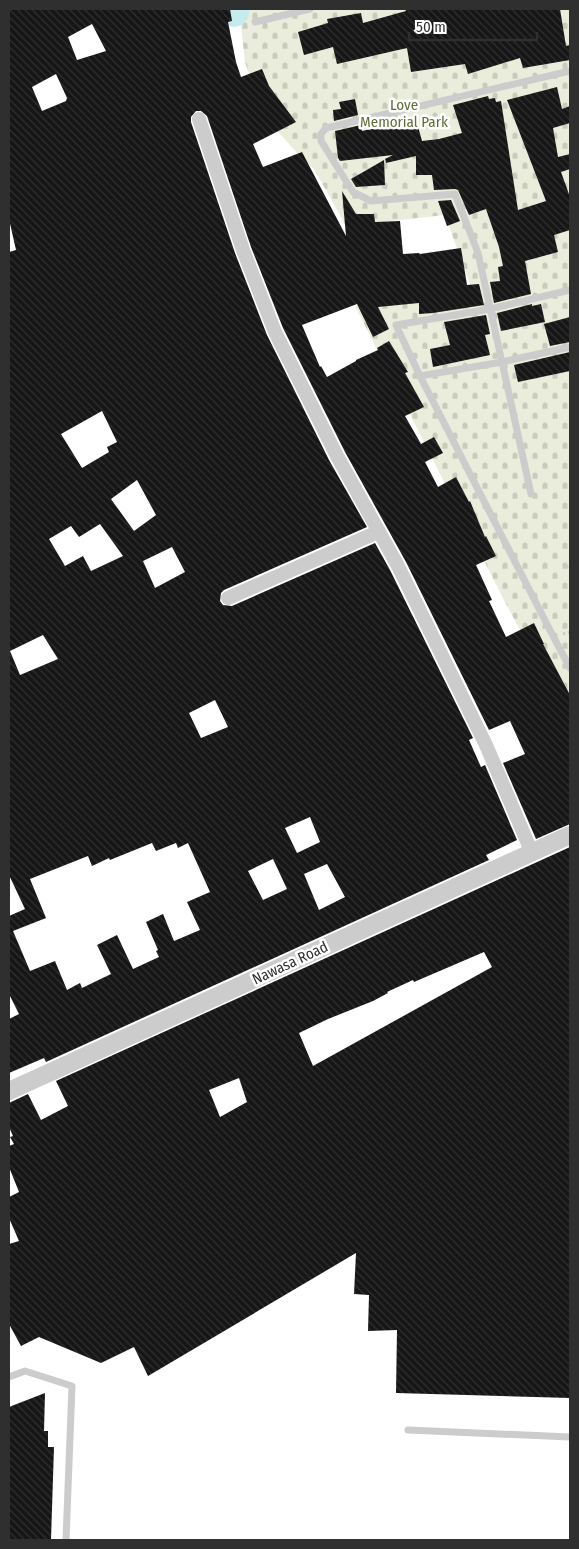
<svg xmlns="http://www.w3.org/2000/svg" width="579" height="1549" font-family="'Fira Sans Condensed',sans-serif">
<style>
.cemetery{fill:url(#cemetery-stones)}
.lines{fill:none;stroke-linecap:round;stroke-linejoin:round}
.river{stroke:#c6ebee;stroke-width:30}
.building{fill:url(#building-back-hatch);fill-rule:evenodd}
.path{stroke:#ccc;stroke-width:3;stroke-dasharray:2.5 2.5;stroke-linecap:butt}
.service{stroke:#ccc;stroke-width:7}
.minor{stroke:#ccc;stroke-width:14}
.tertiary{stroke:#ccc;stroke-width:18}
.labels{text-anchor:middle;stroke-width:5;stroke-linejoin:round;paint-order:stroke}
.park-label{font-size:15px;fill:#616e38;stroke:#fff}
.street-label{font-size:15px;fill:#2f2f2f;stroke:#fff}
</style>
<defs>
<pattern id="cemetery-stones" width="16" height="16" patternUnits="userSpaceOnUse" patternTransform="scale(1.25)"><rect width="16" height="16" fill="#eaeddb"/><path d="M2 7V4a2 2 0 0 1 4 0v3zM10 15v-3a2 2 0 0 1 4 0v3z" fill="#c9ccbc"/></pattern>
<pattern id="building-back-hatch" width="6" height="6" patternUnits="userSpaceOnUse" patternTransform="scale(1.25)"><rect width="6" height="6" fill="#161616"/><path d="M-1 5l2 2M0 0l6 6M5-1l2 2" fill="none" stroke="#303030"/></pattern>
</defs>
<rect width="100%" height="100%" fill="#fff"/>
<path class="cemetery" d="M239,9h331v702l-20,-26 -44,-81 -151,-298 116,-19 -26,-72 -99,11 -32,-57 -17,-16 -35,-39 -17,-52z"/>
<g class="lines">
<path class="river" d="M234,9v3"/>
</g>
<g class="building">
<path d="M9,9h221l2,12 -4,1 8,40 5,15 21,-8 7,17 27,36 -43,22 10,23 39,-15 44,84 -4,-45 14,23h18l1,8 25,-1 3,33 16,-1 1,1 41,-6 6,37 12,-1 5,21 -51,8 -14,1v-11l-41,4 11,22 -16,8 -16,-33 -55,21 18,42 1,-1 6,11 29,-16v-1l22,-10 -1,-2 12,-7 19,31 -3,1 19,34 -19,9 16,28 13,-7 9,16 -18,9 13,25 18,-10 13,25 1,-1 15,36 1,-1 10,20 -20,9 16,35 -3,1 17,36 28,-14 10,21h-1l27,51v129l-34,15 -33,-76 22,-9 -15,-33 -21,9 -83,-168 -61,-110 -62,-124 -32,-81 -44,-131 -6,-5h-5l-5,6v5l44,131 32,82 62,125 38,67 -143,63 -3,3 -1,8 3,4 9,1 143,-63 15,27 83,168 -4,2 12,27 4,-2 32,75 -31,15 3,5 -443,202 -2,-4 -35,15v-54l10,-5 -10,-20v-78l16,-7 -16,-34v-623l7,-2 -7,-31zM92,24l14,27 -29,9 -9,-23zM56,74l11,24 -1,3 -24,10 -10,-24zM102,411l15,31 -10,5 2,5 -27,16 -21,-34zM137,480l19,35 -22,16 -23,-32zM100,524l23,32 -32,15 -8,-15 -18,10 -16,-27 22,-13 8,11zM172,547l13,25 -30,16 -12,-27zM43,635l15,24 -38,16 -10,-24zM215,700l13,27 -27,11 -12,-25zM310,817l10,25 -23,11 -12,-25zM152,843l4,8 20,-8 2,5 10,-5 22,49 -23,10 13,28 -26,11 -11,-27 -17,8 12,28 -2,1 3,6 -26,12 -16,-34 -20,10 14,29 -29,14 -2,-5 -13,7 -12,-29 -25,10 -17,-40 33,-13 -16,-39 58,-23 4,10 17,-8 1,2zM273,859l14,30 -24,11 -15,-29zM327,864l18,33 -26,13 -15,-36z"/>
<path d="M405,9h155l6,37 4,-1v15l-47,8 -3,-10 -52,16 -3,-10 -54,8 -4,-24 -70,16 -4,-17 -29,8 -6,-23 30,-9 -1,-4 34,-6 2,10 43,-12z"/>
<path d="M557,87l5,22 8,-3v17l-17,5 5,29 12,-3v15l-9,3 9,25v33l-16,5 4,17 -33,9 6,33 -37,9 -4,-21 10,-1 -2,-14 5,-1 -4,-19 -13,-38 -17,6 -11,-25 -3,-1 -21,1 -2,-15h-16v-19l-30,7 -1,-4 8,-4 -53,6 -2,-3 -3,-27 26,-6 1,6 54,-12 6,22 17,-2 23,-6 -9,-28 35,-9 1,3 6,-1 1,4 5,-1 17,109 28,-9 -39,-101z"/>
<path d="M355,99l3,16 -24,6 -1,-11 8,-1 -2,-7z"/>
<path d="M384,160l1,25 -29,2 -5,-8z"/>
<path d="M451,200l9,21 -13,5 -9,-25z"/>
<path d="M532,304v2l9,-2 4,18 -44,9 -4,-18z"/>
<path d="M486,315l4,19 -5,1 5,20 -57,12 -3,-18 20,-4 -6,-23z"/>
<path d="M570,317v25l-20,4 -6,-22z"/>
<path d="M570,352v19l-52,11 -4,-17z"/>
<path d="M570,847v551l-174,-5 1,-63 -29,1 1,-36 -15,-1 2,-41 -208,123 -14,-29 -33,16 -62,-26 -18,9 -12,-22v-80l10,-3 -10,-23v-21l10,-5 -10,-25v-21l5,-2 -4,-7 3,-1 -4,-9v-24l19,-9 13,26 27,-14 -12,-25zM484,952l8,15 -179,99 -14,-33 29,-14 45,-18 15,-8 -1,-1 26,-12 1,2zM239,1078l8,24 -27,15 -11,-27z"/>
<path d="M45,1393l-1,38h4v16h6l-3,93h-42v-133z"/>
</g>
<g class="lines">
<g class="path">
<path d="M566,567l4,-1"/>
<path d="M563,634l7,-2"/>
</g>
<g class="service">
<path d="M255,22l55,-13"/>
<path d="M570,290l-80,19 -94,16 24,51 133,260 17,32"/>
<path d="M420,376l82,-14 68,-15"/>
<path d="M531,494l-53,-241 -23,-59 -84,7 -18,-9 -32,-51v-7l5,-6 244,-57"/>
<path d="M9,1377l16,-6 47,15 -6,154"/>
<path d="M408,1430l162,7"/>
</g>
<g class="minor">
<path d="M199,119l44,131 32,82 62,124 61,110 88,179 46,108"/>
<path d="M228,598l150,-66"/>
</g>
<path class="tertiary" d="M9,1091l561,-256"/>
</g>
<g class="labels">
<g class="park-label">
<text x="404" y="110">Love<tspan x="404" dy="17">Memorial Park</tspan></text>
</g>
<g class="street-label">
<text transform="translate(290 963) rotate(-25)" y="5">Nawasa Road</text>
</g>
</g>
<rect width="579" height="1549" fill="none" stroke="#2f2f2f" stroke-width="20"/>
<path d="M409 32v8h128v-8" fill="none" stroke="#2f2f2f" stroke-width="2.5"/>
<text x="416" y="32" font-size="15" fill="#2f2f2f" stroke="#ffffff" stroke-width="4" paint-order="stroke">50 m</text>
</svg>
